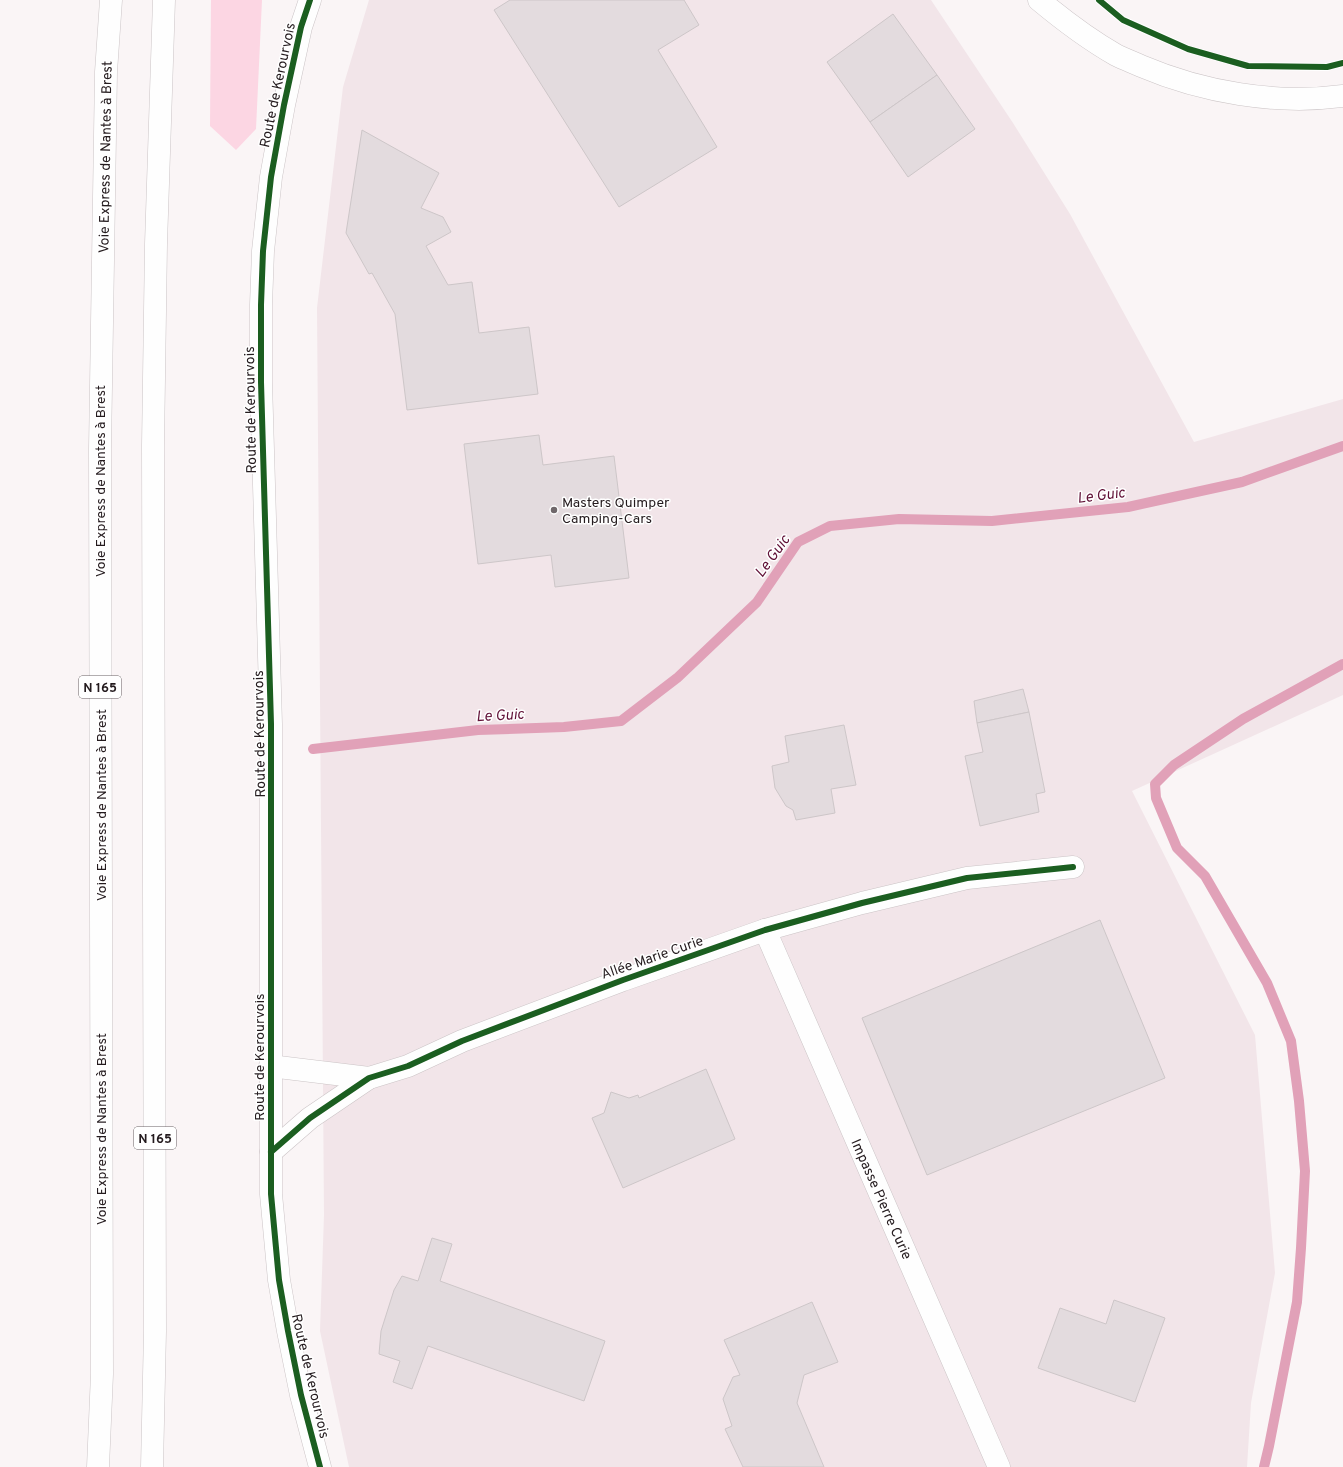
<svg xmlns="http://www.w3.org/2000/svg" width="1343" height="1467" font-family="Overpass,sans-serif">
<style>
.built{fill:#f2e5e9}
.green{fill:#fcd6e3}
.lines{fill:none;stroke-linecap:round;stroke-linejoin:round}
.stream{stroke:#e1a1b8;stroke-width:10}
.building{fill:#e3dbde;stroke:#cdc6c8}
.minor-casing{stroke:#cbc4c6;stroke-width:23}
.trunk-casing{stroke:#cbc4c6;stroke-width:23}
.minor{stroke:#fefefe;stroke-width:22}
.trunk{stroke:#fefefe;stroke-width:22}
.cycleway-casing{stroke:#fff;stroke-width:8}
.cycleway{stroke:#1b5e20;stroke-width:6}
.poi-dot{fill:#6f676a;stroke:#fff;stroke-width:1.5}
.labels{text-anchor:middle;stroke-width:3;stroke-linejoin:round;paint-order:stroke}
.shield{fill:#fff;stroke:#665f62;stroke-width:1}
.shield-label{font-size:13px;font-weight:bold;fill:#241b1e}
.street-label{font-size:14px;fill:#241b1e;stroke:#fff}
.poi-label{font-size:14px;fill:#241b1e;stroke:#fff;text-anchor:start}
.water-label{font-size:15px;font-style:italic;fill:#611137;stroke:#fff}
</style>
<rect width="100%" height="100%" fill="#faf5f6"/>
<path class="built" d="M369,0h562l82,123 57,91 124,228 149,-43v296l-211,96 123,244 20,238 -24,130 -4,64h-898l-29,-136 4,-116 -7,-907 26,-221z"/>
<path class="green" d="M211,0h51l-6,129 -20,21 -26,-24z"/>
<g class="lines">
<g class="stream">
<path d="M313,749l165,-19 86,-3 57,-6 56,-43 80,-76 41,-60 32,-16 69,-7 93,2 136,-14 114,-25 101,-36"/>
<path d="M1264,1467l5,-21 28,-144 4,-54 4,-77 -6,-70 -8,-60 -24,-58 -62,-107 -28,-28 -21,-50 -1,-14 19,-19 69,-46 100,-55"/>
</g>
</g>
<g class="building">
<path d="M510,0h174l15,25 -41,25 59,97 -98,60 -125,-197z"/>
<path d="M893,14l44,61 -67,47 -43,-60z"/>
<path d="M937,75l38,54 -67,48 -38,-55z"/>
<path d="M362,130l77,43 -18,35 22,9 8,15 -25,14 22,39 24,-3 7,51 50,-6 9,67 -131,16 -12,-96 -23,-41 -3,1 -23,-41z"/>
<path d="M539,435l4,30 71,-9 15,122 -74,9 -4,-32 -73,9 -14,-120z"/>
<path d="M1023,689l6,23 -52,11 -3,-22z"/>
<path d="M1029,712l16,80 -9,2 3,18 -59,14 -15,-70 18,-4 -6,-29z"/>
<path d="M844,725l12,60 -25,4 4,24 -39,7 -3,-10 -7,-4 -11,-18 -3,-22 17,-4 -4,-26z"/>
<path d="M1100,920l65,158 -238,97 -65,-157z"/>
<path d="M706,1069l29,70 -112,49 -31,-70 12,-5 7,-21 18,6 9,-3 1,3z"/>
<path d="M432,1238l20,6 -12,37 165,60 -21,60 -156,-55 -16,43 -19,-7 7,-21 -21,-7 2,-23 13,-41 8,-14 16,5z"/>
<path d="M1114,1300l51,18 -30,84 -97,-34 22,-60 46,16z"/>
<path d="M812,1302l26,60 -34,13 -7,28 27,64h-81l-18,-38 7,-3 -9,-27 10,-22 7,-2 -16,-35z"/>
</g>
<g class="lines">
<defs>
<g id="minor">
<path d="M310,0l-9,27 -17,78 -13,72 -8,74 -2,54v77l10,342v470l8,86 9,51 13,64 19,72"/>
<path d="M1039,0c24,20 49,39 77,55 8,4 16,7 25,11 61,26 135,39 202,30"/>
<path d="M765,930l234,537"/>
<path d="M270,1066l99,12"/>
<path d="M271,1152l39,-34 59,-40 39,-12 54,-25 161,-61 142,-50 97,-27 105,-25 106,-11"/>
</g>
<g id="trunk">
<path d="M98,1467l4,-93 -2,-925 6,-377 5,-72"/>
<path d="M152,1467l3,-136 -2,-885 3,-202 8,-244"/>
</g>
</defs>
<use href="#minor" class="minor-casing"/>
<use href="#trunk" class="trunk-casing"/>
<use href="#minor" class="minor"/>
<use href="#trunk" class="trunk"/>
<defs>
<g id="cycleway">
<path d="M310,0l-9,27 -17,78 -13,72 -8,74 -2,54v77l10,342v470l8,86 9,51 13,64 19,72"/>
<path d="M1099,0l24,20 65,29 60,17 79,1 16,-4"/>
<path d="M271,1152l39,-34 59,-40 39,-12 54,-25 161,-61 142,-50 97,-27 105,-25 106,-11"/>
</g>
</defs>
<use href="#cycleway" class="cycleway-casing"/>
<use href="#cycleway" class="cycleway"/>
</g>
<circle class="poi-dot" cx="554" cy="510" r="4"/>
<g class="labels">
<g class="shield">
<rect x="79" y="676" width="42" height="22" rx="3"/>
<rect x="134" y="1127" width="42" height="22" rx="3"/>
</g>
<g class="shield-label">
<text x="100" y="692">N 165</text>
<text x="155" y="1143">N 165</text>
</g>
<g class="street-label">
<text transform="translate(277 85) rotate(-78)" y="5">Route de Kerourvois</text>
<text transform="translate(105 157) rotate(-89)" y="5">Voie Express de Nantes à Brest</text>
<text transform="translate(250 410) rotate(-91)" y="5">Route de Kerourvois</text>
<text transform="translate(100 481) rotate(-90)" y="5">Voie Express de Nantes à Brest</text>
<text transform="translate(259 734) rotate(-91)" y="5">Route de Kerourvois</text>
<text transform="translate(101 805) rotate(-90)" y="5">Voie Express de Nantes à Brest</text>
<text transform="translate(652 957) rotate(-19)" y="5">Allée Marie Curie</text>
<text transform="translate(259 1057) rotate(-90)" y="5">Route de Kerourvois</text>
<text transform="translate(101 1129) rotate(-90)" y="5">Voie Express de Nantes à Brest</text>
<text transform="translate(882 1199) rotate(66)" y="5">Impasse Pierre Curie</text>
<text transform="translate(311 1376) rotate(77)" y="5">Route de Kerourvois</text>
</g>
<g class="poi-label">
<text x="562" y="507">Masters Quimper<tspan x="562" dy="16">Camping-Cars</tspan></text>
</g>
<g class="water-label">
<text transform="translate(1101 495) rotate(-7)" y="5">Le Guic</text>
<text transform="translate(772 556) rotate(-54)" y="5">Le Guic</text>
<text transform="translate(500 715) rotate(-3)" y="5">Le Guic</text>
</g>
</g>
</svg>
